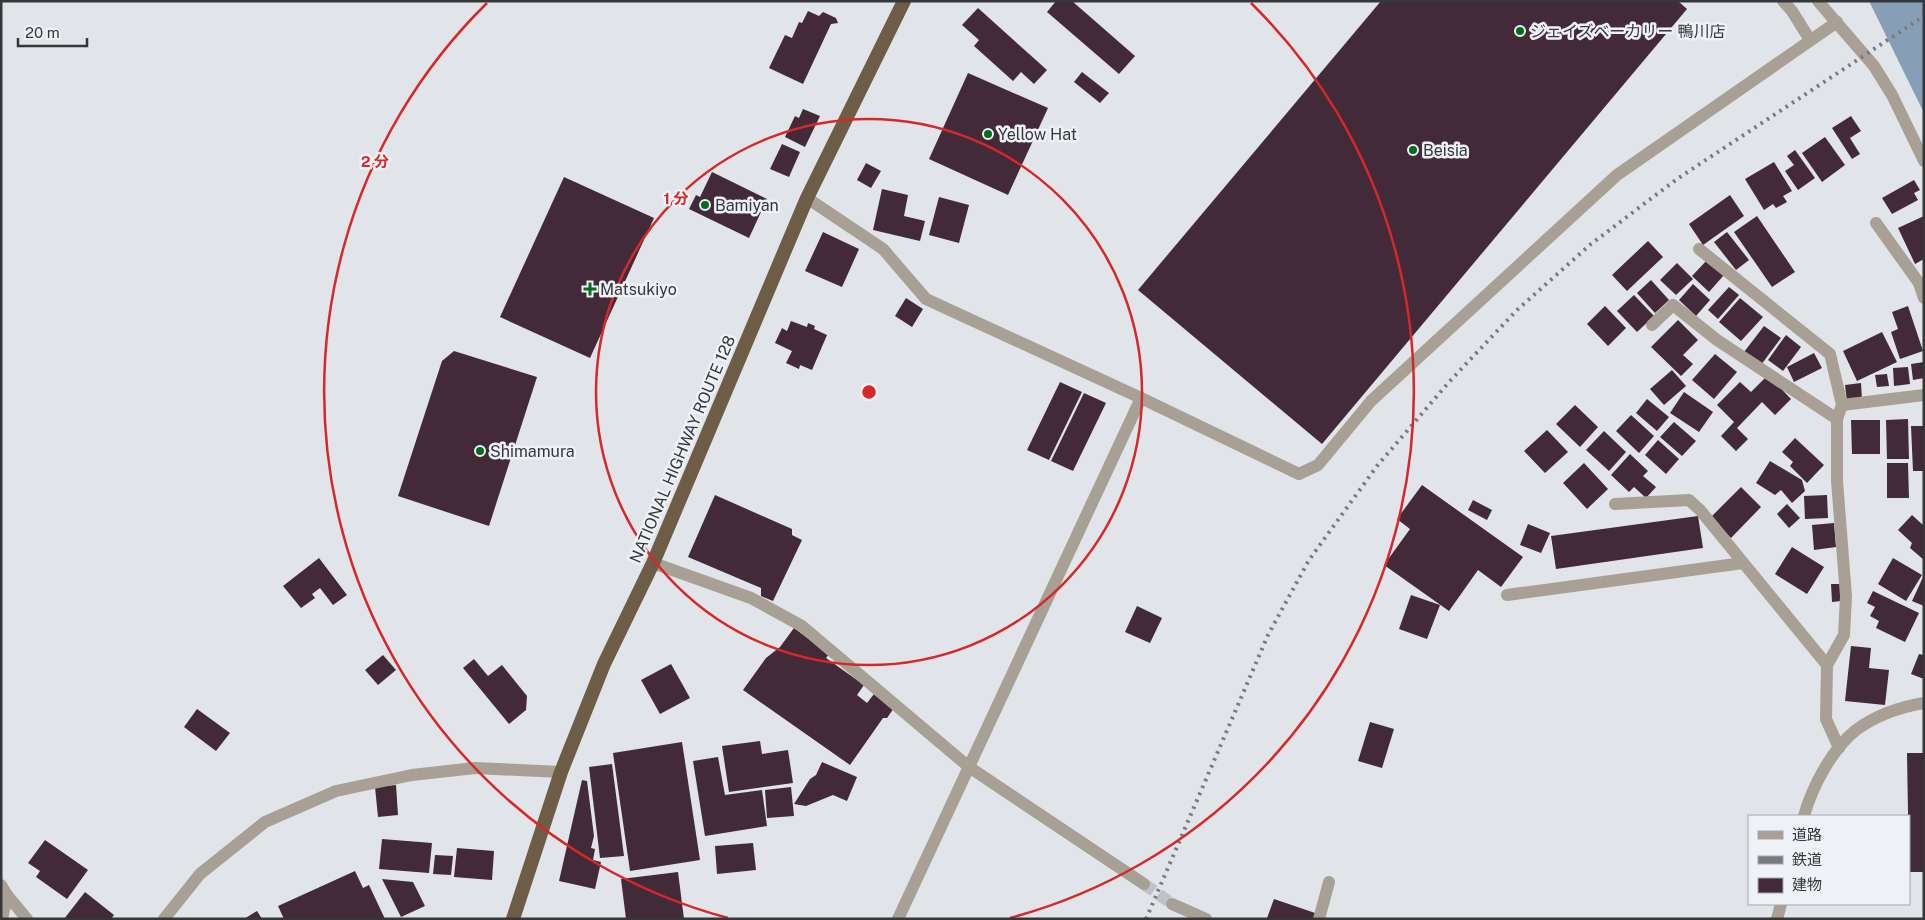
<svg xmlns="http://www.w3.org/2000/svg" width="1925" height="920" font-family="'Public Sans','Noto Sans JP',sans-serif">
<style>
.water{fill:#879fb6}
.building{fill:#422a38}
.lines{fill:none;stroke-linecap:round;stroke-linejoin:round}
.minor-tunnel{stroke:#bfc1c6;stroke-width:12;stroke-dasharray:12 6;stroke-linecap:butt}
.minor{stroke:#a8a094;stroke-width:12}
.tertiary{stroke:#a8a094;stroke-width:12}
.trunk{stroke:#6d5d46;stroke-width:14}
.rail{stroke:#7a7b7f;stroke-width:4;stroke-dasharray:2.5 5;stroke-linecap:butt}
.ring{fill:none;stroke:#d62828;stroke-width:2.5}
.poi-dot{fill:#036d1c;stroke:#eef1f6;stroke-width:2}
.labels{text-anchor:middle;stroke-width:5;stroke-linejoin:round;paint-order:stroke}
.poi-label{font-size:16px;fill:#363739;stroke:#eef1f6;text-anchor:start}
.street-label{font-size:16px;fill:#363739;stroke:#eef1f6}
.centre{fill:#d62828;stroke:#eef1f6;stroke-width:2.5}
.ring-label{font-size:15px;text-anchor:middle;font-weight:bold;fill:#d62828;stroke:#eef1f6;stroke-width:5;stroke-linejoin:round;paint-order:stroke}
</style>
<rect width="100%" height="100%" fill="#e1e4e9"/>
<path class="water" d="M1869,1h55v112z"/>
<g class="building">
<path d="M1056,1h16l63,55 -16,18 -72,-62z"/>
<path d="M1381,1h297l9,8 -365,435 -184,-154z"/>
<path d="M978,8l69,62 -13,14 -13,-12 -8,9 -39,-35 5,-6 -17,-15z"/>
<path d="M808,11l11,5 4,-4 13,6 2,5 -7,1 -28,60 -34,-16 16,-33 7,3 7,-16 3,1z"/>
<path d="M1082,72l27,21 -9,10 -26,-21z"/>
<path d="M968,73l80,35 -40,87 -79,-36z"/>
<path d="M803,109l17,7 -15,31 -20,-10 10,-21 4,2z"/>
<path d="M1851,116l10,15 -11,7 10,16 -8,5 -20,-31z"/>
<path d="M1825,137l20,28 -23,17 -20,-29z"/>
<path d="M782,144l18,8 -11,25 -19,-8z"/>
<path d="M1795,150l20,28 -17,12 -13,-19 9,-6 -7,-9z"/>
<path d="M1774,162l18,29 -9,5 4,6 -11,6 -3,-4 -9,6 -19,-31z"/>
<path d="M866,163l15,8 -10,17 -14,-8z"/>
<path d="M712,172l55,27 -18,39 -60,-29 7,-14 4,2z"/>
<path d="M564,177l90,41 -64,140 -90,-41z"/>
<path d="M1914,180l6,10 -6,3 4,7 -26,14 -10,-16z"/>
<path d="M882,189l26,6 -4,21 21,5 -5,20 -47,-11z"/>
<path d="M1730,195l14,21 -41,29 -14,-21z"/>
<path d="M939,197l30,8 -10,38 -30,-8z"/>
<path d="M1757,216l38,56 -23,15 -38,-55z"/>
<path d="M1924,216v43l-9,5 -17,-36z"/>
<path d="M823,232l36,17 -17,38 -37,-16z"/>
<path d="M1727,232l22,28 -13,10 -22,-28z"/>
<path d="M1648,241l15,16 -36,34 -15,-16z"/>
<path d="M1708,259l16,16 -15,17 -17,-16z"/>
<path d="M1677,263l16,16 -17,16 -16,-15z"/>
<path d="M1651,280l18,20 -14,13 -18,-20z"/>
<path d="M1693,284l17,16 -14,16 -17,-16z"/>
<path d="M1729,287l10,8 -21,24 -10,-9z"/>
<path d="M1634,295l20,21 -17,16 -20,-21z"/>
<path d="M906,298l17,11 -11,18 -17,-11z"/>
<path d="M1740,298l23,19 -22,24 -22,-19z"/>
<path d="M1605,306l21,22 -18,18 -21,-22z"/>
<path d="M1908,306l15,45 -23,8 -9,-27 7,-3 -6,-17z"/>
<path d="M1678,320l20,20 -15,15 10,9 -12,12 -30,-29z"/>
<path d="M791,321l16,6 1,-4 7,3 -1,3 13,6 -15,35 -12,-5 -1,4 -13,-6 6,-12 -17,-8 7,-15 5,3z"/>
<path d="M1764,326l17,12 -20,27 -17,-13z"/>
<path d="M1882,332l15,30 -40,19 -14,-30z"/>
<path d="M1786,335l15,12 -18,24 -15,-11z"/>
<path d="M454,351l83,26 -48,149 -91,-30 44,-135z"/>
<path d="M1814,353l8,15 -28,14 -7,-15z"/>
<path d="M1715,354l22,18 -23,27 -22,-19z"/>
<path d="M1924,362v16l-11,2 -2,-16z"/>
<path d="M1908,367l2,17 -16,2 -1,-18z"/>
<path d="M1672,370l14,16 -22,19 -14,-16z"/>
<path d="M1887,374l2,12 -12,1 -2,-12z"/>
<path d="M1768,375l23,24 -16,16 -13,-13 -25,26 11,11 -12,12 -15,-15 13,-14 -17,-17 23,-23 11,10z"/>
<path d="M1060,382l22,10 -33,68 -22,-10z"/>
<path d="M1861,383l1,17 -15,2 -2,-17z"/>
<path d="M1684,392l29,20 -14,20 -29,-19z"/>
<path d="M1084,393l22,10 -33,68 -22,-10z"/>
<path d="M1647,399l22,18 -12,14 -21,-18z"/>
<path d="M1575,405l23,22 -18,20 -24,-23z"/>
<path d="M1631,415l23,21 -15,17 -23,-22z"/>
<path d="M1908,419l1,40h-22l-1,-39z"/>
<path d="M1851,420h29v34h-28z"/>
<path d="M1674,422l22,19 -14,15 -22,-19z"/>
<path d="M1911,426h13v45h-11z"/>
<path d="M1547,430l21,22 -23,21 -21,-22z"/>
<path d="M1604,431l22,21 -17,19 -23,-21z"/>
<path d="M1795,438l29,27 -17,18 -17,-17 3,-4 -11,-10z"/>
<path d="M1658,440l21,19 -13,15 -21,-19z"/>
<path d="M1630,454l18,17 -5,5 13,11 -10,11 -12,-11 -5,5 -18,-17z"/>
<path d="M1770,461l32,19 3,11 -13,12 -11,-13 -6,5 -19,-12z"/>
<path d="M1584,463l24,26 -21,20 -24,-26z"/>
<path d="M1887,463h21l1,35h-22z"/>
<path d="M1422,485l101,72 -22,30 -23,-17 -29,41 -65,-46 26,-36 -13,-10z"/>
<path d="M1741,487l20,20 -30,31 -21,-20z"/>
<path d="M715,495l77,34v6l10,5 -29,61 -12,-5v-8l-73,-31z"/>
<path d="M1827,495l1,23 -23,1 -1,-23z"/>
<path d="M1473,500l19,10 -5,10 -19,-10z"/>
<path d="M1787,504l13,14 -11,10 -12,-14z"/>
<path d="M1912,515l12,11v34l-14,-12 2,-5 -14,-13z"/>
<path d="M1698,516l5,32 -147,21 -5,-33z"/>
<path d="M1834,523l2,24 -22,3 -2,-25z"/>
<path d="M1528,524l22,9 -9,20 -21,-8z"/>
<path d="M1792,547l32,20 -17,27 -32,-20z"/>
<path d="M319,558l28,37 -14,10 -13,-17 -8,6 3,4 -14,10 -18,-22z"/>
<path d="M1893,558l29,17 -16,26 -28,-17z"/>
<path d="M1924,575v31l-12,-5z"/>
<path d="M1831,584h9l1,17 -9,1z"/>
<path d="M1873,591l46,22 -14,29 -29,-14 3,-7 -9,-5 5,-9 -8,-4z"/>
<path d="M1411,595l29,10 -13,34 -28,-10z"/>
<path d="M1137,606l25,12 -12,25 -25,-11z"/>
<path d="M794,628l35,26 -3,4 38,27 -7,10 10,8 7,-9 20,14 -7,10h-4l-33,47 -107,-75 23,-32 14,-11z"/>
<path d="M1851,646l20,2 -2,20 20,2 -4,35 -40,-4z"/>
<path d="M1919,654l5,1v24l-13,-5z"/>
<path d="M383,655l13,15 -18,15 -13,-15z"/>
<path d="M474,659l14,17 14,-11 25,31 -1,14 -17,14 -46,-56z"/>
<path d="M671,664l19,34 -30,16 -19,-34z"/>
<path d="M197,709l33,24 -14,18 -32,-24z"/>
<path d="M1370,722l24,7 -12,39 -24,-7z"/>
<path d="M760,741l2,13 26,-4 5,33 -64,9 -7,-46z"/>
<path d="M682,742l18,118 -70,11 -17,-118z"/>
<path d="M1907,753h17v119h-15z"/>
<path d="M718,757l7,38 37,-5 5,36 -62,10 -12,-75z"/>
<path d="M822,762l35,15 -10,24 -14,-6 -27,11 -12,-2 16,-25 6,-4z"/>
<path d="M612,764l12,92 -24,2 -11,-91z"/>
<path d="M582,780l5,1 7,55 -3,12 4,1 -2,11 8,2 -6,27 -36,-8z"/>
<path d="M396,785l2,30 -20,2 -3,-30z"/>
<path d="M791,787l3,29 -27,2 -2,-28z"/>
<path d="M382,839l50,4 -3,30 -50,-4z"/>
<path d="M45,840l43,30 -21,29 -31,-22 4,-6 -12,-8z"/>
<path d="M753,843l3,27 -39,4 -2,-28z"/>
<path d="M457,848l37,3 -2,29 -38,-3z"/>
<path d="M435,855l18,1 -2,19 -18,-1z"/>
<path d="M355,871l8,17 6,-3 16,34h-101l-6,-13z"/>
<path d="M678,872l6,47h-58l-5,-40z"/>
<path d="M382,879l31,3 12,24 -24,11z"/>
<path d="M85,892l29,23 -3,4h-47z"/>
<path d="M1274,899l44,15 -2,5 -49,-1z"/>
<path d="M257,911l5,8h-18z"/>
</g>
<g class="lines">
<path class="minor-tunnel" d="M1144,884l28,20"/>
<g class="minor">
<path d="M1783,1l9,10 18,29"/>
<path d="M1818,1l56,65 18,29 32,66"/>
<path d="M807,198l76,51 43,50 215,99 158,76 19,-9 53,-64 246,-226 220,-153"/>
<path d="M1876,223l43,60 5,15"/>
<path d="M1699,249l131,105 12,51 -5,14v62l9,115 -2,39 -17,30"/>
<path d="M1652,325l21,-20 44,35 120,79"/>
<path d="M1842,405l82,-10"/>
<path d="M1615,504l74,-4 11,10 127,155 -1,54 13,29"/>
<path d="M653,563l98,35 51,28 167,141 175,117"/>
<path d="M1507,595l236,-32"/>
<path d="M7,895l20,24"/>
<path d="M1172,904l34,15"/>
<path d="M2,919l5,-24"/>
<path d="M164,919l36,-45 65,-52 71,-31 76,-16 63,-7 86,4"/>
<path d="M898,919l243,-521"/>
<path d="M1319,919l10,-37"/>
</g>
<g class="tertiary">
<path d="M1804,816c8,-29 28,-67 52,-86 19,-14 44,-23 68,-27"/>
<path d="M1,885l6,10"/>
<path d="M1777,919l4,-15"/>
</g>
<path class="trunk" d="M513,919l48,-147 43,-108 49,-101 154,-365 97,-197"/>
<path class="rail" d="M1146,919l122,-284 41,-75 68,-94 72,-84 68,-72 74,-66 86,-65 247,-163"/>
</g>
<g class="ring">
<circle cx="869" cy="392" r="273"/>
<path d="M728 918A545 545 0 0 1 487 3M1251 3A545 545 0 0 1 1010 918"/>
</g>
<g class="poi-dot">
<circle cx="1520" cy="31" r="5"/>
<circle cx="988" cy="134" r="5"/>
<circle cx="1413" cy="150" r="5"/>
<circle cx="705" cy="205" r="5"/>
<path d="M587.5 281.5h5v5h5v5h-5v5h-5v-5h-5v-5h5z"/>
<circle cx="480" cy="451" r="5"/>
</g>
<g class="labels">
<g class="poi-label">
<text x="1530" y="37">ジェイズベーカリー 鴨川店</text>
<text x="998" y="140">Yellow Hat</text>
<text x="1423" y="156">Beisia</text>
<text x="715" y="211">Bamiyan</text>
<text x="600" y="295">Matsukiyo</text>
<text x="490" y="457">Shimamura</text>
</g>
<g class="street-label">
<text transform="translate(682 449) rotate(-67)" y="6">NATIONAL HIGHWAY ROUTE 128</text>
</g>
</g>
<circle cx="869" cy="392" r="8" class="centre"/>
<g class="ring-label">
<text x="375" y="167">2 分</text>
<text x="676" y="204">1 分</text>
</g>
<rect width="1925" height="920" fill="none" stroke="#363739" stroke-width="5"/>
<rect x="1748" y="815" width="162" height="90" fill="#eef1f6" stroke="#a4a7aa"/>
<rect x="1758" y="831" width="25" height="8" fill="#a8a094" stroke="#a4a7aa"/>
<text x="1792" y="840" font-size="15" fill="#363739">道路</text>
<rect x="1758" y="856" width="25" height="8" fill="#7a7b7f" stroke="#a4a7aa"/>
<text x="1792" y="865" font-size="15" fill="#363739">鉄道</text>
<rect x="1758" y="878" width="25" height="15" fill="#422a38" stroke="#a4a7aa"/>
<text x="1792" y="890" font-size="15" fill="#363739">建物</text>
<path d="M18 38v8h69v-8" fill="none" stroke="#363739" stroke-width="2.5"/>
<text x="25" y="38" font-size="15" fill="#363739" stroke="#eef1f6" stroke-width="4" paint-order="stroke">20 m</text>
</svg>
